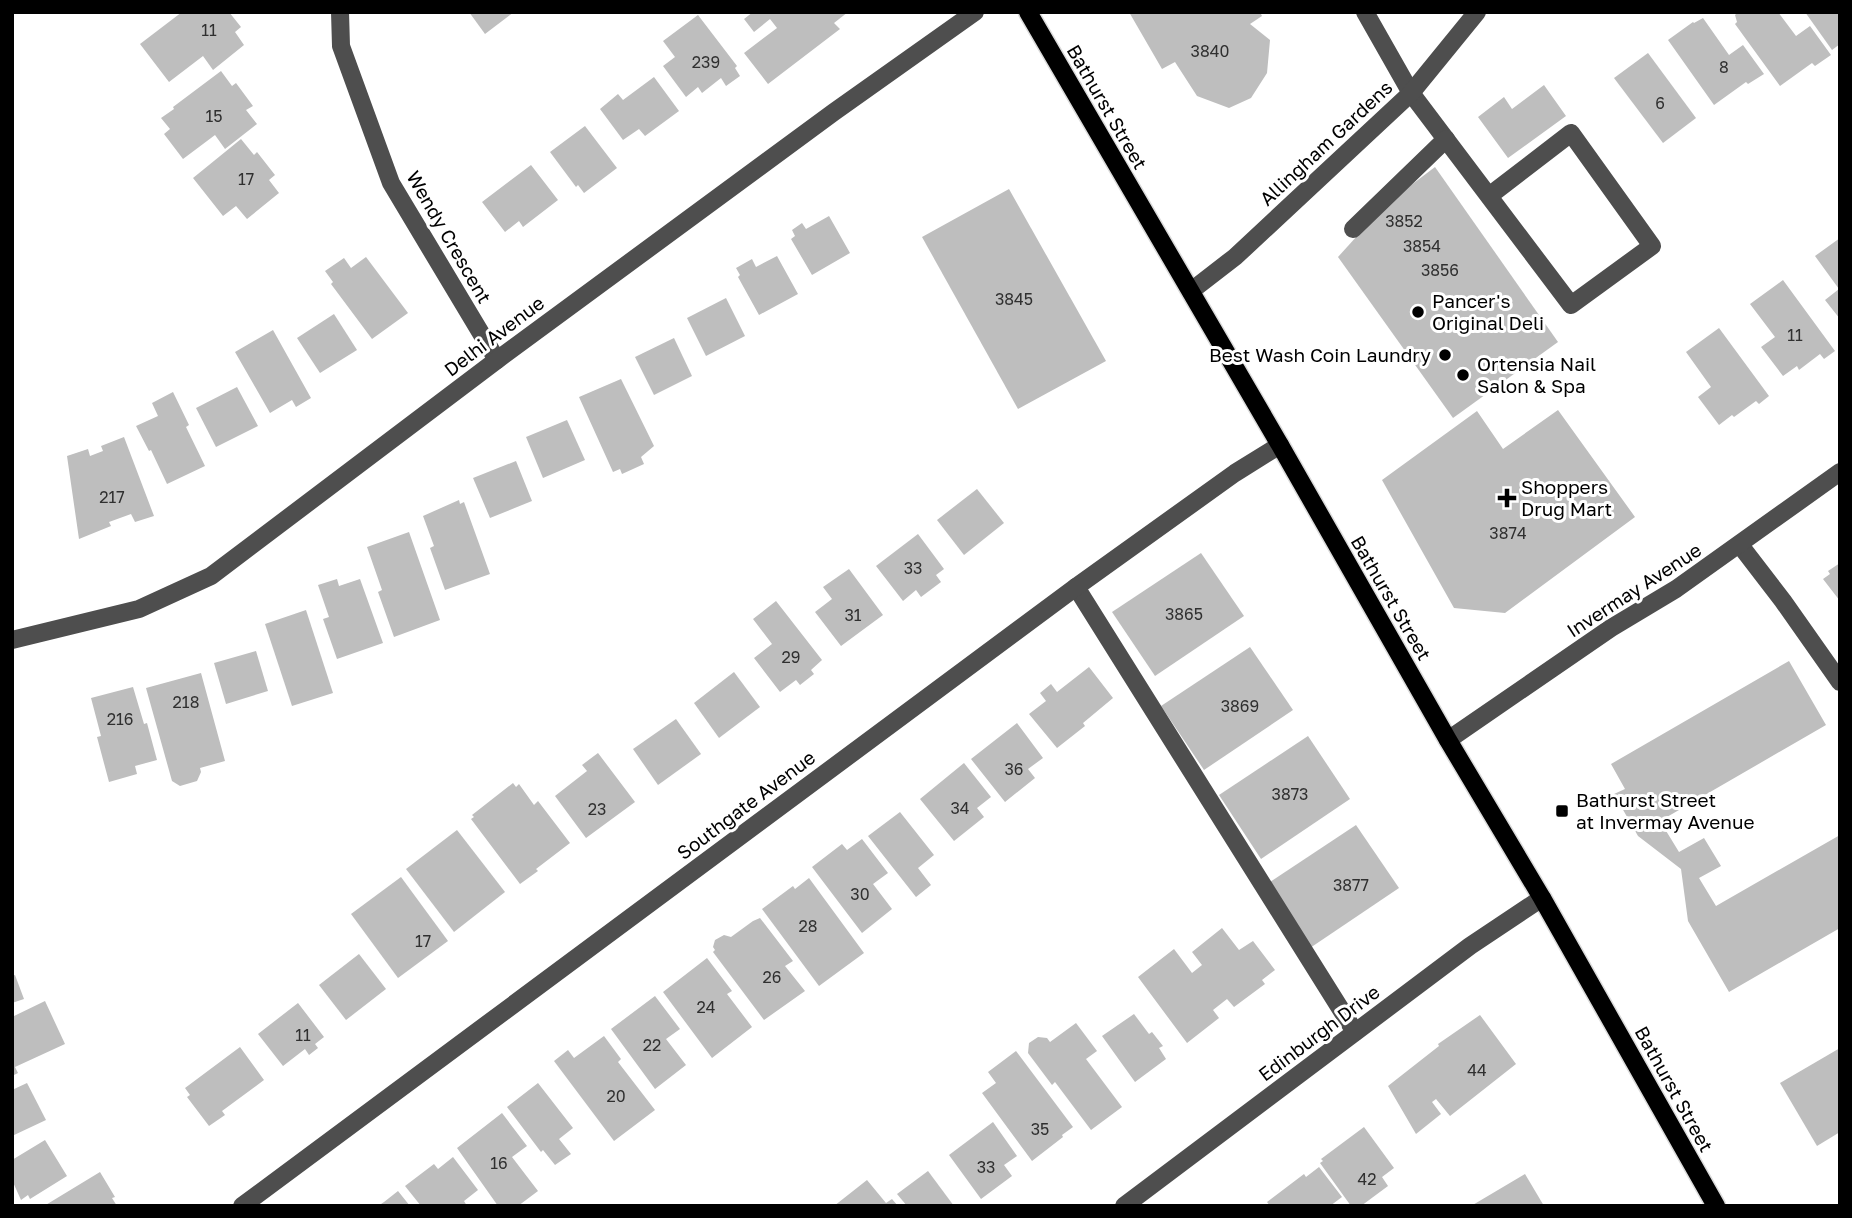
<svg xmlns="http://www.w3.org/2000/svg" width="1852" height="1218" font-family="'Golos Text',sans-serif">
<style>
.building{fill:#bebebe}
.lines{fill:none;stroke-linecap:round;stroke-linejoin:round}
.major-casing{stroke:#dbdbdb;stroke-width:21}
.minor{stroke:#4e4e4e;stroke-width:18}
.major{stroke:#000;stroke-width:18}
.poi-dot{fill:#000;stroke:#fff;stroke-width:2.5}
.labels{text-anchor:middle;stroke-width:6;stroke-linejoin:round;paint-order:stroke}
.number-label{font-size:16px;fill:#303030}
.street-label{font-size:19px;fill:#000;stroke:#fff}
.poi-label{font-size:19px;fill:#000;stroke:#fff;text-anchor:start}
</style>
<rect width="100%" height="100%" fill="#fff"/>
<g class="building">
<path d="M182,12h47l12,15 -6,5 9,13 -31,25 -10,-14 -34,26 -29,-38z"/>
<path d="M469,12h45l-29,22z"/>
<path d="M753,12h95l-14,11 6,6 -72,55 -24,-31 33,-25 -7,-9 -16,13 -10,-13z"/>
<path d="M1129,12h131l2,4 -12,8 20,16 -3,33 -16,25 -22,10 -32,-12 -22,-34 -13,7z"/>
<path d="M1738,12h40l18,24 14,-10 21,29 -16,11 -3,-3 -32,23 -45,-62 2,-2 -2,-7z"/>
<path d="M1805,12h35v32l-8,6z"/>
<path d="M698,15l39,51 -2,2 5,8 -14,10 -5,-8 -19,15 -4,-6 -12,10 -23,-31 12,-9 -12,-16z"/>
<path d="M1703,18l26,37 14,-10 21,29 -16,10 -2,-2 -32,23 -46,-65 25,-18 1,1z"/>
<path d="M1648,53l48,65 -33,25 -49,-65z"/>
<path d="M221,71l11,15 4,-3 17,23 -7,4 11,14 -32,25 -10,-14 -32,24 -19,-25 6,-5 -9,-11 13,-9 -1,-2z"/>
<path d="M654,77l25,34 -34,25 -6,-7 -16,11 -23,-31 18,-15 5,6z"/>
<path d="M1544,85l22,31 -58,42 -30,-41 26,-20 8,12z"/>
<path d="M585,126l32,42 -33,25 -6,-8 -2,2 -26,-35z"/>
<path d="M241,139l13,16 3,-3 18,23 -6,5 10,13 -32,26 -11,-13 -13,10 -30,-38z"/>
<path d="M531,165l27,35 -35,27 -4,-6 -14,11 -23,-30z"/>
<path d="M1435,167l123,175 -105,76 -115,-161 48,-53z"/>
<path d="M1009,189l97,172 -88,48 -96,-172z"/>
<path d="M829,216l21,37 -38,22 -21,-36 4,-3 -3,-6 10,-7 4,6z"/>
<path d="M1840,238v81l-15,-19 14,-11 -24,-33z"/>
<path d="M777,256l21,38 -39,21 -21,-38 2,-2 -4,-7 16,-9 4,8z"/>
<path d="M366,257l42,56 -36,26 -41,-55 2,-2 -8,-11 19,-13 7,10z"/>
<path d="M1783,280l52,71 -11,8 -4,-5 -21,16 -2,-4 -14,10 -22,-29 14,-10 -25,-33z"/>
<path d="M726,298l19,38 -39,20 -19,-38z"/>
<path d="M334,314l23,36 -37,23 -23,-35z"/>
<path d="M1719,328l50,68 -10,8 -3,-3 -22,16 -2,-2 -13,10 -21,-28 13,-10 -25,-35z"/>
<path d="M273,330l38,68 -15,9 -4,-7 -22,13 -35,-61z"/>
<path d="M674,338l18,38 -38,19 -19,-38z"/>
<path d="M621,379l33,67 -13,11 3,7 -22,10 -2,-5 -7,3 -34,-75z"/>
<path d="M237,387l21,39 -42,21 -20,-39z"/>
<path d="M173,392l16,33 -3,2 19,39 -38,18 -16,-34 -2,1 -13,-25 22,-10 -6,-13z"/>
<path d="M1558,410l77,107 -130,96 -51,-5 -72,-128 95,-69 26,38z"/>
<path d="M567,420l18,40 -42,18 -17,-41z"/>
<path d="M124,437l30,79 -19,6 -4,-8 -22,8 2,4 -32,13 -12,-83 21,-7 2,7 13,-5 -2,-5z"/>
<path d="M516,461l16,40 -42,17 -17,-40z"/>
<path d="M977,489l27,34 -40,32 -27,-35z"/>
<path d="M459,500l1,4 4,-2 26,72 -45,16 -15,-42 4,-2 -11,-30z"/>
<path d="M409,532l31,88 -46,17 -16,-45 4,-2 -15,-43z"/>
<path d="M918,534l26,35 -8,6 5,7 -20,15 -5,-7 -13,11 -27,-35z"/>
<path d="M1201,553l43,63 -89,60 -43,-64z"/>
<path d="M1840,563v38l-17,-22 7,-5 -2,-3z"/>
<path d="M849,569l34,46 -42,31 -26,-34 17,-13 -9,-12z"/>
<path d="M337,579l2,7 21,-7 23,64 -46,16 -14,-40 6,-2 -11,-32z"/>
<path d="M776,601l46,59 -11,10 3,4 -14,11 -4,-5 -16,12 -26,-34 18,-14 -19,-25z"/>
<path d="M306,610l27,83 -41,13 -27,-82z"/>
<path d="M1250,647l43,63 -89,60 -43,-64z"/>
<path d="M256,651l12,40 -42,13 -12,-41z"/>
<path d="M1789,661l37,64 -166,96 19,31 25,-14 17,28 -22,12 17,28 124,-71v93l-111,64 -41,-71 -7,-52 -43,-33 -24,-42 11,-5 -14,-25z"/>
<path d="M1089,667l24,31 -30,25 2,3 -28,22 -28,-34 17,-13 -6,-8 11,-9 6,8z"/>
<path d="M734,672l26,35 -41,31 -25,-35z"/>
<path d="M201,673l24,88 -25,7 1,4 -4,9 -17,5 -8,-5 -26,-93z"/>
<path d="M133,687l11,37 3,-1 10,37 -22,6 2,8 -28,8 -12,-45 4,-1 -10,-38z"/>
<path d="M676,719l25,35 -43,31 -25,-36z"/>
<path d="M1017,723l26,35 -15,11 7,9 -30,24 -34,-43z"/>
<path d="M1308,736l42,63 -89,60 -42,-64z"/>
<path d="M598,753l37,49 -49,36 -31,-42 32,-25 -5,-6z"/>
<path d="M964,763l27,34 -14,11 7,9 -30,24 -34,-42z"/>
<path d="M513,783l3,4 3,-3 15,21 4,-4 32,42 -34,26 2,2 -18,13 -49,-65 3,-2 -2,-2z"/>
<path d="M900,812l34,43 -16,13 13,17 -15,12 -48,-61z"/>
<path d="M1356,825l43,63 -89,60 -43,-64z"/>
<path d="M457,830l48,62 -51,40 -48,-63z"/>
<path d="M862,839l26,34 -15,11 19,25 -30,24 -50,-66 30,-23 5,6z"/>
<path d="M401,877l47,64 -50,37 -47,-64z"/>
<path d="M809,878l55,75 -45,33 -57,-77 31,-23 2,3z"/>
<path d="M760,918l33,43 -8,5 20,25 -41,29 -51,-68 2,-2 -2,-3 2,-7 9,-5 7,2 22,-16z"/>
<path d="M1222,928l17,22 14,-9 22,29 -13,10 3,4 -31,23 -7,-8 -14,11 6,8 -32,25 -49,-66 36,-28 18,24 10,-8 -10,-13z"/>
<path d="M359,954l27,35 -40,31 -27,-35z"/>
<path d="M707,958l25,33 -5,3 25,33 -40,31 -49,-66z"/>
<path d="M15,975l9,24 -12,4v-27z"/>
<path d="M655,996l25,33 -14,10 20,26 -31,24 -44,-60z"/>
<path d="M45,1001l20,43 -50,23 3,6 -6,3v-59z"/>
<path d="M298,1003l26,34 -9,7 3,4 -9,7 -4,-6 -22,17 -25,-32z"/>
<path d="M1134,1014l15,20 3,-2 11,14 -4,2 7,11 -31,23 -33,-46z"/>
<path d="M1480,1015l36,49 -66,52 -14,-17 -4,3 9,12 -25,20 -28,-48 51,-40 -1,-2z"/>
<path d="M1076,1023l21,28 -11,8 36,48 -31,23 -36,-48 -3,3 -24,-32 1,-10 9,-6 9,1 3,4z"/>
<path d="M604,1036l17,23 -3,3 37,48 -41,31 -60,-80 14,-11 6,8z"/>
<path d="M240,1047l24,33 -42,31 3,4 -16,11 -22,-29 3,-2 -5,-7z"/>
<path d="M1840,1048v84l-23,14 -37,-63z"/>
<path d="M1016,1051l57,76 -11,8 1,2 -31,24 -50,-68 14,-10 -8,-11z"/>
<path d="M27,1083l19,37 -34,16v-46z"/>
<path d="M538,1083l35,45 -14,11 12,15 -16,11 -12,-15 -2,2 -34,-45z"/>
<path d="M502,1113l25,33 -15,11 26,34 -20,15h-20l-41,-58z"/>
<path d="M993,1122l24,34 -13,9 8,11 -31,23 -32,-44z"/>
<path d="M1364,1127l30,41 -12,9 6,9 -27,20h-10l-31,-43 3,-2 -2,-2z"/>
<path d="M45,1140l22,36 -37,23 -2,-4 -7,5 -9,-20v-20z"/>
<path d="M453,1157l25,33 -14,11 3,5h-46l-16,-20 29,-22 4,5z"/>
<path d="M1319,1167l23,30 -12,9h-60l-3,-4 37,-28 2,3z"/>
<path d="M928,1171l26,35h-47l-10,-12z"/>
<path d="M100,1172l15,25 -3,1 5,8h-73z"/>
<path d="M1525,1174l19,32h-73z"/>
<path d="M867,1180l19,23 6,-4 6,7h-64z"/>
<path d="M398,1191l12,15h-32l6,-4z"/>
</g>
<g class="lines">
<defs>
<path id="major" d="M1028,12l252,433 168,295 94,158 174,308"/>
</defs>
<use href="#major" class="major-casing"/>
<g class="minor">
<path d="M340,12l1,34 50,137 106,177"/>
<path d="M1365,12l46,81 160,212 81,-59 -81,-113 -82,63"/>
<path d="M1353,229l93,-90"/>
<path d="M1191,291l44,-34 176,-164 66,-81"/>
<path d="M1740,545l43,56 57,81"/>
<path d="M1076,587l279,445"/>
<path d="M12,640l127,-31 72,-33 286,-216 337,-248 141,-100"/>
<path d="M1448,740l163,-112 65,-39 164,-117"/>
<path d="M242,1206l834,-619 159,-114 45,-28"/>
<path d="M1124,1206l346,-260 72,-48"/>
</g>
<use href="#major" class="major"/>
</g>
<g class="poi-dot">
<circle cx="1418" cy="312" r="7"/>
<circle cx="1445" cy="355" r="7"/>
<circle cx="1463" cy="375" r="7"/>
<path d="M1503.5 487.5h7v7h7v7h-7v7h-7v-7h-7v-7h7z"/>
<rect x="1555" y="804" width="14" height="14" rx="3.5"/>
</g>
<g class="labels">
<g class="number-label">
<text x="209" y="36">11</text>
<text x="1210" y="57">3840</text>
<text x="706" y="68">239</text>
<text x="1724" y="73">8</text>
<text x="1660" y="109">6</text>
<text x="214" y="122">15</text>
<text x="246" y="185">17</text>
<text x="1404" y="227">3852</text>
<text x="1422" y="252">3854</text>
<text x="1440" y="276">3856</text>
<text x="1014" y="305">3845</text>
<text x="1795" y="341">11</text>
<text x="112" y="503">217</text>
<text x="1508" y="539">3874</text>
<text x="913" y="574">33</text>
<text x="1184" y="620">3865</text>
<text x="853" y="621">31</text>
<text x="791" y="663">29</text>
<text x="186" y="708">218</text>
<text x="1240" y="712">3869</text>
<text x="120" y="725">216</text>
<text x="1014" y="775">36</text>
<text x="1290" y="800">3873</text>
<text x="960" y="814">34</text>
<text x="597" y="815">23</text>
<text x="1351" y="891">3877</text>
<text x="860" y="900">30</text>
<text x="808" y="932">28</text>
<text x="423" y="947">17</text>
<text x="772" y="983">26</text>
<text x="706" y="1013">24</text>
<text x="303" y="1041">11</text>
<text x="652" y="1051">22</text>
<text x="1477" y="1076">44</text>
<text x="616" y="1102">20</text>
<text x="1040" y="1135">35</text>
<text x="499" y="1169">16</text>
<text x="986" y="1173">33</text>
<text x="1367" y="1185">42</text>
</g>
<g class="street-label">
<text transform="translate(1107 107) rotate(60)" y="7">Bathurst Street</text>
<text transform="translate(1326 143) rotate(-43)" y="7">Allingham Gardens</text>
<text transform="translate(449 237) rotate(60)" y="7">Wendy Crescent</text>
<text transform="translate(494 336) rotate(-37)" y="7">Delhi Avenue</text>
<text transform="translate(1634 590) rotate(-33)" y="7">Invermay Avenue</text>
<text transform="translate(1391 598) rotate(60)" y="7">Bathurst Street</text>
<text transform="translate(746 805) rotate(-37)" y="7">Southgate Avenue</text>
<text transform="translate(1319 1033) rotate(-37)" y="7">Edinburgh Drive</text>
<text transform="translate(1674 1089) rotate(61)" y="7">Bathurst Street</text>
</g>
<g class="poi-label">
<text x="1432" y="308">Pancer's<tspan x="1432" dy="22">Original Deli</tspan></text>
<text x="1431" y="362" text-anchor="end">Best Wash Coin Laundry</text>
<text x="1477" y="371">Ortensia Nail<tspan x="1477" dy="22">Salon &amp; Spa</tspan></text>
<text x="1521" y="494">Shoppers<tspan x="1521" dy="22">Drug Mart</tspan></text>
<text x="1576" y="807">Bathurst Street<tspan x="1576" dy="22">at Invermay Avenue</tspan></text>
</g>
</g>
<rect width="1852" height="1218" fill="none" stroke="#000000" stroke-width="28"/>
</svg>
